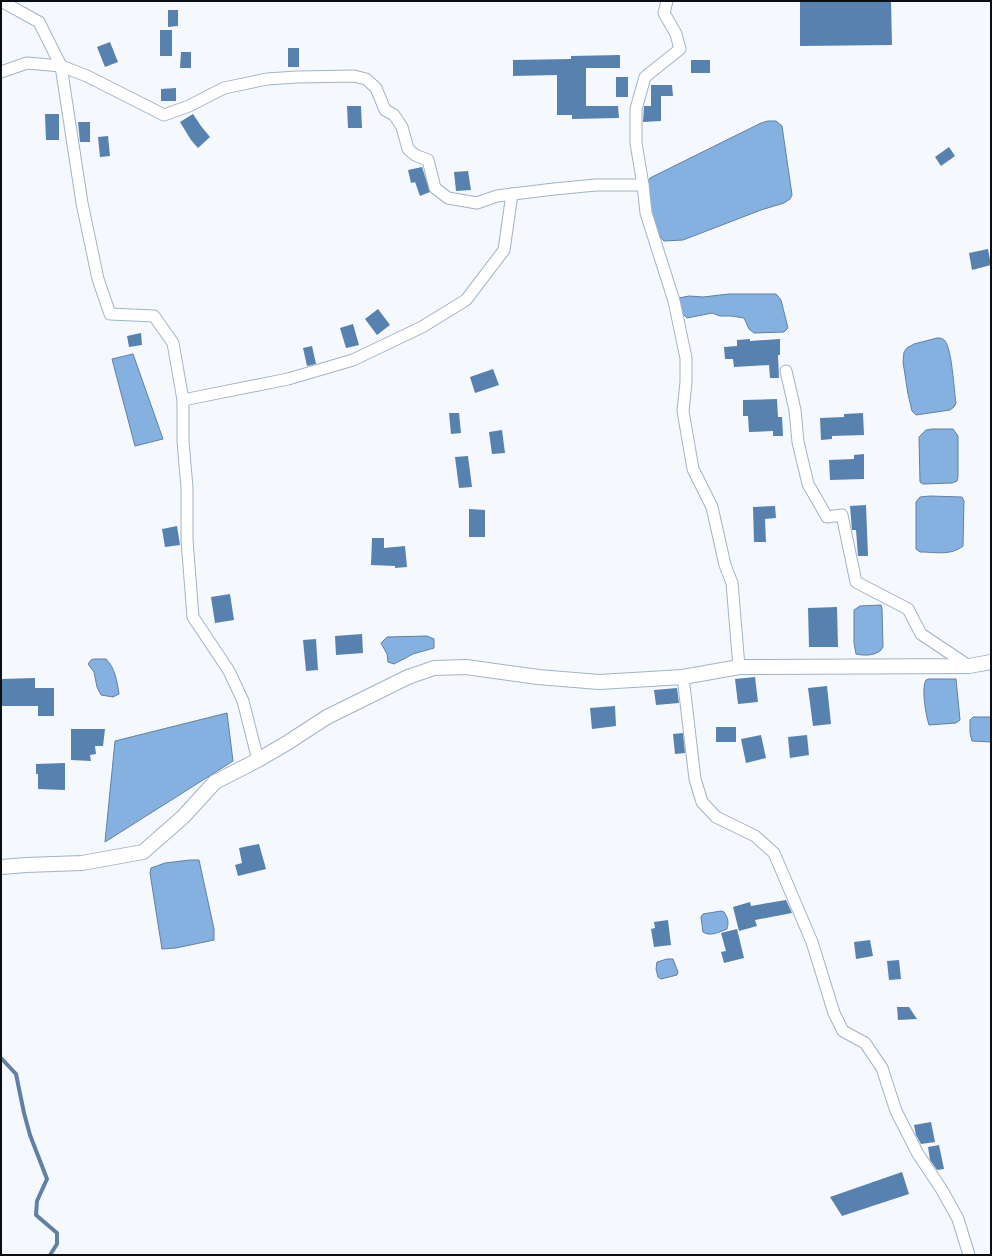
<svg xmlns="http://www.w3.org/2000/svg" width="992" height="1256" font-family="Poppins,sans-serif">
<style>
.water{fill:#85b1e1;stroke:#6080a4}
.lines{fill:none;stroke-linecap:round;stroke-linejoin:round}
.stream{stroke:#6080a4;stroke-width:4}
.building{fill:#5781ae}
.minor-casing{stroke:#a1b3c6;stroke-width:13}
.tertiary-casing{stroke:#a1b3c6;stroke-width:16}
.minor{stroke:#fff;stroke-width:11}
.tertiary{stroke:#fff;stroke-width:14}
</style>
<rect width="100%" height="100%" fill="#f5f8fc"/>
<g class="water">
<path d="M768,121h8l6,5 10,69 -2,4 -6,4 -23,7 -78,30 -19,1c-10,-9 -15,-39 -18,-52v-4l4,-7 111,-55z"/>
<path d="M729,294h47l5,6 7,28 -4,4 -30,1 -5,-4 -5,-11 -13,-2h-11l-8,-3 -25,5 -5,-5 -3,-15 10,-2 14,1z"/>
<path d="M937,338c3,0 6,0 8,3 7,8 9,50 11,62l-2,4 -4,3 -34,5 -4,-4 -4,-17 -5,-32 1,-10 3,-4 7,-4z"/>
<path d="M133,354l30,85 -28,7 -23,-87z"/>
<path d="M932,429h21l5,7v41l-1,4 -5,2 -29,1 -3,-2 -1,-45 7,-7z"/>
<path d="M930,496l32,1 2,4 -1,45c-12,10 -28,6 -43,6l-4,-3v-47l4,-5z"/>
<path d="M881,605l1,4 1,38c-4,9 -19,9 -27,7l-2,-11v-33l6,-4z"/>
<path d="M427,636l7,3v9l-21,6 -19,10 -6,-2 -1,-8 -6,-11 6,-6z"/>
<path d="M94,659h12c9,9 11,22 13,35l-6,3 -12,-2 -4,-8 -3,-15 -6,-8 3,-4z"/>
<path d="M929,679h27l4,41 -4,3 -27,2c-3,-9 -8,-37 -3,-45z"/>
<path d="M227,713l6,48 -128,81 10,-101z"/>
<path d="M973,717h18v25l-19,-1 -2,-8v-13z"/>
<path d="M190,860h9l15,69v11l-38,8 -14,1 -12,-76 1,-5 14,-5z"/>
<path d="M721,911l3,1c4,6 5,10 3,17 -8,3 -17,8 -24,3l-2,-15 2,-3z"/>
<path d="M667,959h6l5,13 -1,3 -16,4 -3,-2 -2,-8 1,-7z"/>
</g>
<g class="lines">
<path class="stream" d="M1,1058l15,16 8,39 6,22 17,44 -10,22 -1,14 21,18v11l-7,11"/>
</g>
<g class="building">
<path d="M800,1h91l1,44 -92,1z"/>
<path d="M168,10h10v16l-10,1z"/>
<rect x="160" y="30" width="12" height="26"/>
<path d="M110,42l8,20 -13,5 -8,-20z"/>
<rect x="288" y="48" width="11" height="19"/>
<path d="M181,52h10v16h-11z"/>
<path d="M620,55v13h-34v38h32l1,12 -47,1v-4h-15v-40l-44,1v-16l58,-1v-3z"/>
<rect x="691" y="60" width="19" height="13"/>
<rect x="616" y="77" width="12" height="20"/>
<path d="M651,85h21l1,11h-12v25l-18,1 1,-16h7z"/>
<path d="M176,88v13h-15v-12z"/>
<path d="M347,106h14l1,22h-14z"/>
<path d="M45,114h14v26h-13z"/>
<path d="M193,114l8,12 9,11 -12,11 -7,-8 -11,-18z"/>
<path d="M78,122h12v20h-10z"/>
<path d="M108,136l2,20 -10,1 -2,-20z"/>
<path d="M949,147l6,9 -14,10 -6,-9z"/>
<path d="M422,167l8,25 -10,4 -5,-14 -4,1 -3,-13z"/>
<path d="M468,171l3,19 -15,1 -2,-19z"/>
<path d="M988,249l3,16 -19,5 -3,-17z"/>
<path d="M378,309l12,16 -13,10 -12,-16z"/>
<path d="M353,324l6,21 -13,3 -6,-20z"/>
<path d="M141,333l1,12 -13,2 -2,-11z"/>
<path d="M750,339v2l30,-2v16h-2l1,23h-9l-1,-13 -35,2 -1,-8h-8l-1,-12 13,-1v-6z"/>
<path d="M312,346l4,18 -9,2 -4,-18z"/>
<path d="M493,369l6,16 -24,8 -5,-16z"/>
<path d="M777,399l1,18h4l1,19h-10v-5l-24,1 -1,-16h-5v-16z"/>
<path d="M449,413h10l2,20 -10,1z"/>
<path d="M863,413l1,22 -32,1v3l-11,1 -1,-22 24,-1v-3z"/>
<path d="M502,430l3,23 -13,1 -3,-22z"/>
<path d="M864,454v25l-34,1 -1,-20 25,-1v-4z"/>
<path d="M468,456l4,31 -13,1 -4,-31z"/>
<path d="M866,505l2,51h-10l-2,-26h-4l-2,-24z"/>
<path d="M775,506l1,12 -11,1 1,23h-12l-1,-35z"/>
<path d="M469,509l16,1v27h-16z"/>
<path d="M177,526l3,19 -15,2 -3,-18z"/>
<path d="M372,538h12v10l21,-2 2,21 -12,1v-2l-24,-1z"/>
<path d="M230,594l4,26 -19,3 -4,-26z"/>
<path d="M837,607l1,40h-29l-1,-39z"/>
<path d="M362,634l1,19 -27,2 -1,-19z"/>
<path d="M316,639l2,31 -12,1 -3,-31z"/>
<path d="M755,677l3,25 -20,2 -3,-25z"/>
<path d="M35,678v10h19v28h-16v-10h-37v-27z"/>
<path d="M827,686l4,38 -18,2 -5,-38z"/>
<path d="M677,688l2,15 -23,2 -2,-15z"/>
<path d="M615,706l1,20 -24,3 -2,-21z"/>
<rect x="716" y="727" width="20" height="15"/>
<path d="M71,729h34l-2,17h-8l1,8 -6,1 1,6 -20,-1z"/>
<path d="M683,733l2,20 -10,1 -2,-20z"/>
<path d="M761,735l5,23 -20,5 -5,-24z"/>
<path d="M807,735l2,20 -19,3 -2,-21z"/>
<path d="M65,763v27l-27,-1v-15h-2v-10z"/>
<path d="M259,844l7,25 -28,7 -3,-11 7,-2 -3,-15z"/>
<path d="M786,900l6,13 -37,7 2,6 -18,5 -6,-24 17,-5 1,4z"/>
<path d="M668,920l3,25 -17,2 -3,-18 4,-1 -1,-6z"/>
<path d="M737,929l7,29 -20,5 -3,-11 5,-1 -5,-18z"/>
<path d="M870,940l3,16 -17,3 -2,-17z"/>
<path d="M899,960l2,19 -12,1 -2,-19z"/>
<path d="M897,1007h12l8,12 -19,1z"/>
<path d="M931,1122l4,20 -14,2 -5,-9 -2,-10z"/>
<path d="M939,1145l5,24 -7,1 -7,-10 -2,-13z"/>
<path d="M902,1172l7,22 -67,22 -12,-19z"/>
</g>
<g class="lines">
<defs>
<g id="minor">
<path d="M1,1l38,21 22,44 21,137 16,76 12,35 44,2 19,27 10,57v41l4,47v52l6,77 36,54 14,30 15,59"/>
<path d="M1,72l26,-9 34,3 26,10 77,39 25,-9 35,-18 43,-9 30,-2 57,-1 12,3 10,9 9,22 9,5 8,12 6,22 7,6 13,5 7,28 13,10 29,5 20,-7 57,-7 42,-4h47l3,28 28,88 12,57v24l-3,29 10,58 19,38 13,58 7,18 7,84"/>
<path d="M643,185l-7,-42v-34l9,-32 35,-28 -4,-15 -12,-21 3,-12"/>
<path d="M786,371l9,39 3,32 10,42 19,33 15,-2 14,67 52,27 13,25 48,32"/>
<path d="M183,400l105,-21 65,-19 69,-33 44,-27 38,-50 8,-56"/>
<path d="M683,677l12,102 7,23 14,15 39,19 19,17 38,89 22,71 9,18 22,12 17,25 14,43 22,43 24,36 16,29 11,36"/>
</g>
<path id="tertiary" d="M1,867l25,-2 56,-2 61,-11 40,-35 32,-35 43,-22 29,-17 40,-26 81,-40 26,-9 32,-1 72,10 61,5 84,-5 56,-10 230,-1 22,-4"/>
</defs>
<use href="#minor" class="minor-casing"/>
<use href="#tertiary" class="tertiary-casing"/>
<use href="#minor" class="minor"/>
<use href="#tertiary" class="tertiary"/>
</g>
<rect width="992" height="1256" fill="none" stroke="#090f15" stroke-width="4"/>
</svg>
